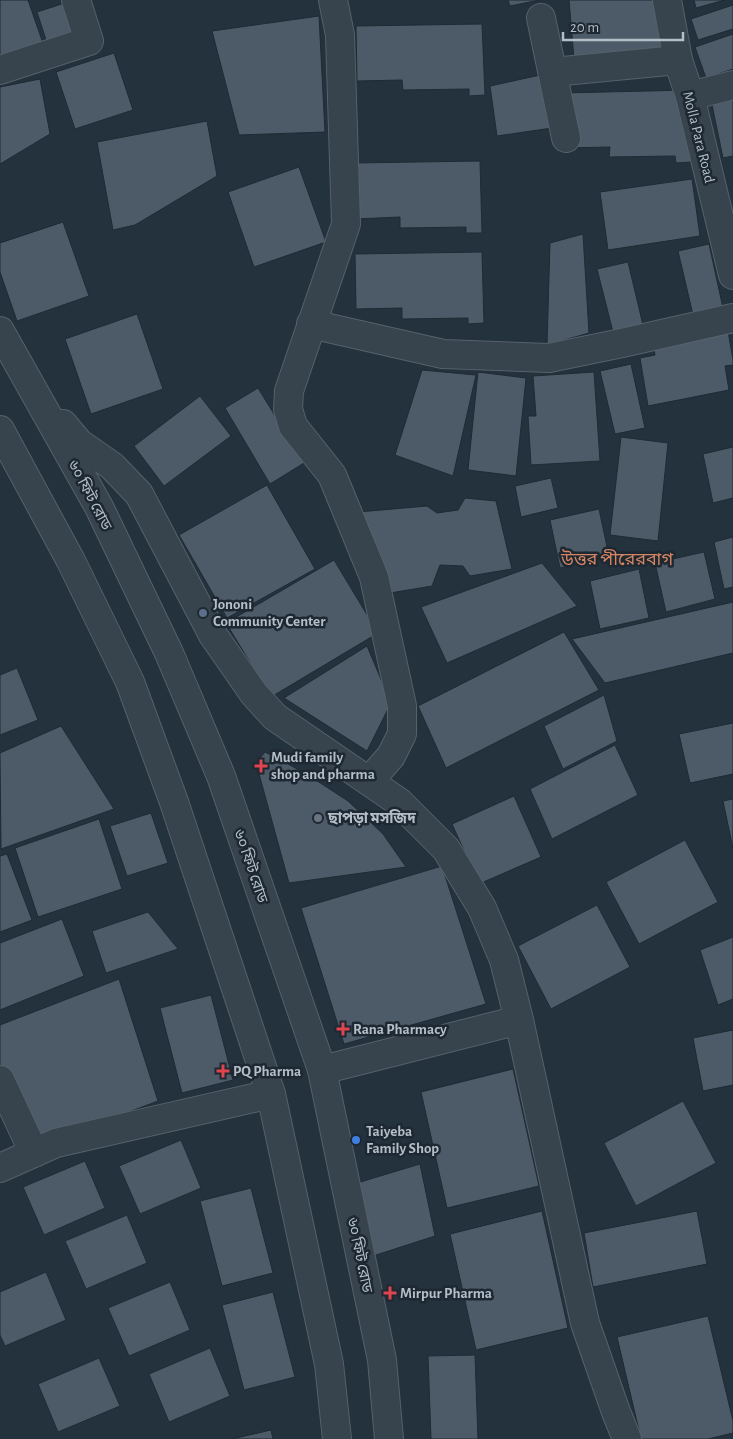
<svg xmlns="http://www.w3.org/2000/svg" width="733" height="1439" font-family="'Alegreya Sans','Noto Sans Bengali',sans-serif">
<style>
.building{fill:#4d5b68;stroke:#1f2a34}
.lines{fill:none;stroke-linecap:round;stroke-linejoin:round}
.minor-casing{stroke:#56616b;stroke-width:30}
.minor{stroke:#37434d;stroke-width:28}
.service-dot{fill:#5c6f8a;stroke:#1d2832;stroke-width:2}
.health-dot{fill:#e0444e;stroke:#1d2832;stroke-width:2}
.worship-dot{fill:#6b7280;stroke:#1d2832;stroke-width:2}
.shop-dot{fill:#3f7fe0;stroke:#1d2832;stroke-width:2}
.labels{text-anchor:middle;stroke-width:5;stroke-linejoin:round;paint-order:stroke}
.street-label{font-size:15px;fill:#b3bec8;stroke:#1d2832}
.poi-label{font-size:15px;font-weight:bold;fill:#b3bec8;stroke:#1d2832;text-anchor:start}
.quarter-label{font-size:18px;fill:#d48563;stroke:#1d2832}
</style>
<rect width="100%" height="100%" fill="#24323d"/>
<g class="building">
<path d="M0,0h28l17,49 -45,14z"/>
<path d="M74,0l11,35 -37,11 -11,-34z"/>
<path d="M508,0h32l-30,6z"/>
<path d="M569,0h97l7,67 -98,4z"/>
<path d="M694,0h31l-29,8z"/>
<path d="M733,5v24l-35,11 -7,-21z"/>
<path d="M319,16l6,116 -86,3 -27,-104z"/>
<path d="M482,24l3,71 -16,1v-7l-66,1 -1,-10 -45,1 -1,-55z"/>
<path d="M733,34v35l-27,9 -11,-31z"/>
<path d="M114,53l19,57 -58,19 -19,-57z"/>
<path d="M554,72l5,55 -62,9 -7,-50z"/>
<path d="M40,79l10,55 -50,30v-77z"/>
<path d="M690,90l2,72 -16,1 -1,-7 -66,1 1,-10 -46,1 -2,-55z"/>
<path d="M733,96v60l-10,2 -12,-58z"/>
<path d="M207,121l10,55 -82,49 -22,5 -16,-88z"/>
<path d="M480,161l2,72h-16v-6l-66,1v-11l-45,2 -2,-56z"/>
<path d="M299,167l27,75 -72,25 -26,-75z"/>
<path d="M692,179l8,57 -92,14 -8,-58z"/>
<path d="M63,222l26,74 -72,25 -17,-49v-29z"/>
<path d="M583,234l6,99 -42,12 3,-102z"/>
<path d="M709,244l14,64 -30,7 -15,-64z"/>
<path d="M482,252l2,71 -16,1v-6l-66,1v-11l-46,1 -1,-55z"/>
<path d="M628,262l15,63 -30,7 -16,-63z"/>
<path d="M137,314l26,75 -72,25 -26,-75z"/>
<path d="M727,325l6,35v5l-8,1 4,24 -81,16 -8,-48 15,-3 -3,-16z"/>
<path d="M631,364l14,64 -30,6 -15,-63z"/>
<path d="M422,370l54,5 -23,101 -58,-21z"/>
<path d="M478,372l48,6 -10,98 -48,-6z"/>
<path d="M594,372l6,89 -69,4 -3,-49h8l-3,-40z"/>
<path d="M258,388l46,75 -34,21 -45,-76z"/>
<path d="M200,396l31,40 -67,50 -30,-40z"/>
<path d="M621,437l47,6 -10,98 -48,-6z"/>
<path d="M733,447v51l-20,5 -10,-49z"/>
<path d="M551,478l7,30 -37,9 -6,-31z"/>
<path d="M267,485l48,84 -88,49 -48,-83z"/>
<path d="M465,498l31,3 16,68 -42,7 -7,-10 -23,-1 -8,21 -48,8 -26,-82 69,-6 10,7 21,-3z"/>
<path d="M599,509l10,47 -49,12 -10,-48z"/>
<path d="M733,537v50l-9,2 -10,-47z"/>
<path d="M704,552l11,47 -49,13 -11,-49z"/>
<path d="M334,560l44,73 -107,64 -45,-74z"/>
<path d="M542,563l35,43 -130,57 -26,-56z"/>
<path d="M639,569l10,49 -49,11 -10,-48z"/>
<path d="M733,602v51l-128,30 -33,-44z"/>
<path d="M564,632l35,58 -153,78 -28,-62z"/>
<path d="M367,646l24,57 -24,48 -83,-53z"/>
<path d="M17,668l21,52 -38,15v-60z"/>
<path d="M604,695l13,46 -54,28 -19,-43z"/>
<path d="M733,723v51l-43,9 -11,-49z"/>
<path d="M61,726l53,83 -113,40 -1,-96z"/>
<path d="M615,745l23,50 -86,44 -22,-50z"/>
<path d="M265,752l40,21 43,28 35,33 23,33 -117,16 -33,-120z"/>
<path d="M514,796l27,61 -62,27 -27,-60z"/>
<path d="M733,799v50l-10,-48z"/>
<path d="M151,813l17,50 -41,13 -17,-50z"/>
<path d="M99,819l23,70 -84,28 -23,-69z"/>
<path d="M685,840l33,62 -79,42 -33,-62z"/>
<path d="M7,854l25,66 -32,12v-76z"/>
<path d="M442,866l44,138 -142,40 -43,-136z"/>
<path d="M597,905l33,62 -79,42 -33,-63z"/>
<path d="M148,912l30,37 -72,24 -14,-42z"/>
<path d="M62,919l22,57 -84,34v-67z"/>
<path d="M733,937v62l-15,6 -18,-55z"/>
<path d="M119,979l39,122 -133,50 -25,-63v-63z"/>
<path d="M211,995l22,85 -51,13 -22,-85z"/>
<path d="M733,1030v55l-30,6 -10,-53z"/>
<path d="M513,1069l26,117 -92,22 -26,-116z"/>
<path d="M683,1101l33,62 -80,43 -32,-63z"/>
<path d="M181,1140l20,48 -61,26 -21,-48z"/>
<path d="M85,1161l20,47 -61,27 -21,-48z"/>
<path d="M420,1164l15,72 -62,20 -16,-73z"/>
<path d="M251,1188l22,85 -51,13 -22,-85z"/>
<path d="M542,1211l26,117 -92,22 -26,-116z"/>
<path d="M697,1211l10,53 -114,23 -9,-54z"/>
<path d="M127,1215l20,48 -61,26 -21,-48z"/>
<path d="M46,1272l20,48 -61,26 -5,-11v-43z"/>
<path d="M170,1282l20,48 -61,26 -21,-48z"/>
<path d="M273,1292l22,85 -51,13 -22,-85z"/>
<path d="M708,1316l25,105v12l-25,6h-67l-24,-102z"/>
<path d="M210,1348l20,48 -61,26 -20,-48z"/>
<path d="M475,1355l3,84h-47l-3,-83z"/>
<path d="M99,1358l21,48 -62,26 -20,-48z"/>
<path d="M271,1430l2,9h-41z"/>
</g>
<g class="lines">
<defs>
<g id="minor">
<path d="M333,0l7,35 6,189 -57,167 -1,18 5,17 39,49 42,102 28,129v28l-11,22 -21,24"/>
<path d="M667,0l11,60 12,36 43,179"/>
<path d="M541,18l25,120"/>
<path d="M0,70l89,-29 -13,-41"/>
<path d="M553,72l125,-12"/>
<path d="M690,96l43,-11"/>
<path d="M311,324l132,30 106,4 73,-15 111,-25"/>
<path d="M0,331l99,176 70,146 52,123 101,294 60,290 7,79"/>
<path d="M63,424l16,19 33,23 27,28 74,141 41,59 21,23 124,85 47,47 36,59 22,52 15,60"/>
<path d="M0,430l71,131 59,121 44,120 97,292 58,270 8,75"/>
<path d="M322,1070l197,-50 66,303 31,89 11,27"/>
<path d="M0,1080l34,73"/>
<path d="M0,1168l56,-25 215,-49"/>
</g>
</defs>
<use href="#minor" class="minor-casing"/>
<use href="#minor" class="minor"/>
</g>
<circle class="service-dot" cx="203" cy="613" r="5"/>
<g class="health-dot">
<path d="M258.5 758.5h5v5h5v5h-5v5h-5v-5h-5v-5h5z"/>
<path d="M340.5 1021.5h5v5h5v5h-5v5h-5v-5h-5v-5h5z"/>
<path d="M220.5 1063.5h5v5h5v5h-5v5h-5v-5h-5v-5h5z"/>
<path d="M387.5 1285.5h5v5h5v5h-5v5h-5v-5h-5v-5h5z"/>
</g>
<circle class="worship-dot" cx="318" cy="818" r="5"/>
<circle class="shop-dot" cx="356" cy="1140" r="5"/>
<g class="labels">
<g class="street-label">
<text transform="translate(699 137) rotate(76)" y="5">Molla Para Road</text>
<text transform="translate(90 495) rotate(62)" y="5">৬০ ফিট রোড</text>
<text transform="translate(251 866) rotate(71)" y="5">৬০ ফিট রোড</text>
<text transform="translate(360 1255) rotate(78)" y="5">৬০ ফিট রোড</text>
</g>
<g class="poi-label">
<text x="213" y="609">Jononi<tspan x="213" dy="17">Community Center</tspan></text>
<text x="271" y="762">Mudi family<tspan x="271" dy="17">shop and pharma</tspan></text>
<text x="328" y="823">ছাপড়া মসজিদ</text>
<text x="353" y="1034">Rana Pharmacy</text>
<text x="233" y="1076">PQ Pharma</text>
<text x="366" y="1136">Taiyeba<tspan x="366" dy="17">Family Shop</tspan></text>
<text x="400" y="1298">Mirpur Pharma</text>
</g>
<g class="quarter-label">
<text x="617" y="565">উত্তর পীরেরবাগ</text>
</g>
</g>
<path d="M563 32v8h120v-8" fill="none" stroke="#b3bec8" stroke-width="2.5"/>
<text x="570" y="32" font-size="15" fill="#b3bec8" stroke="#1d2832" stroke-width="4" paint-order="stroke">20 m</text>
</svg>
